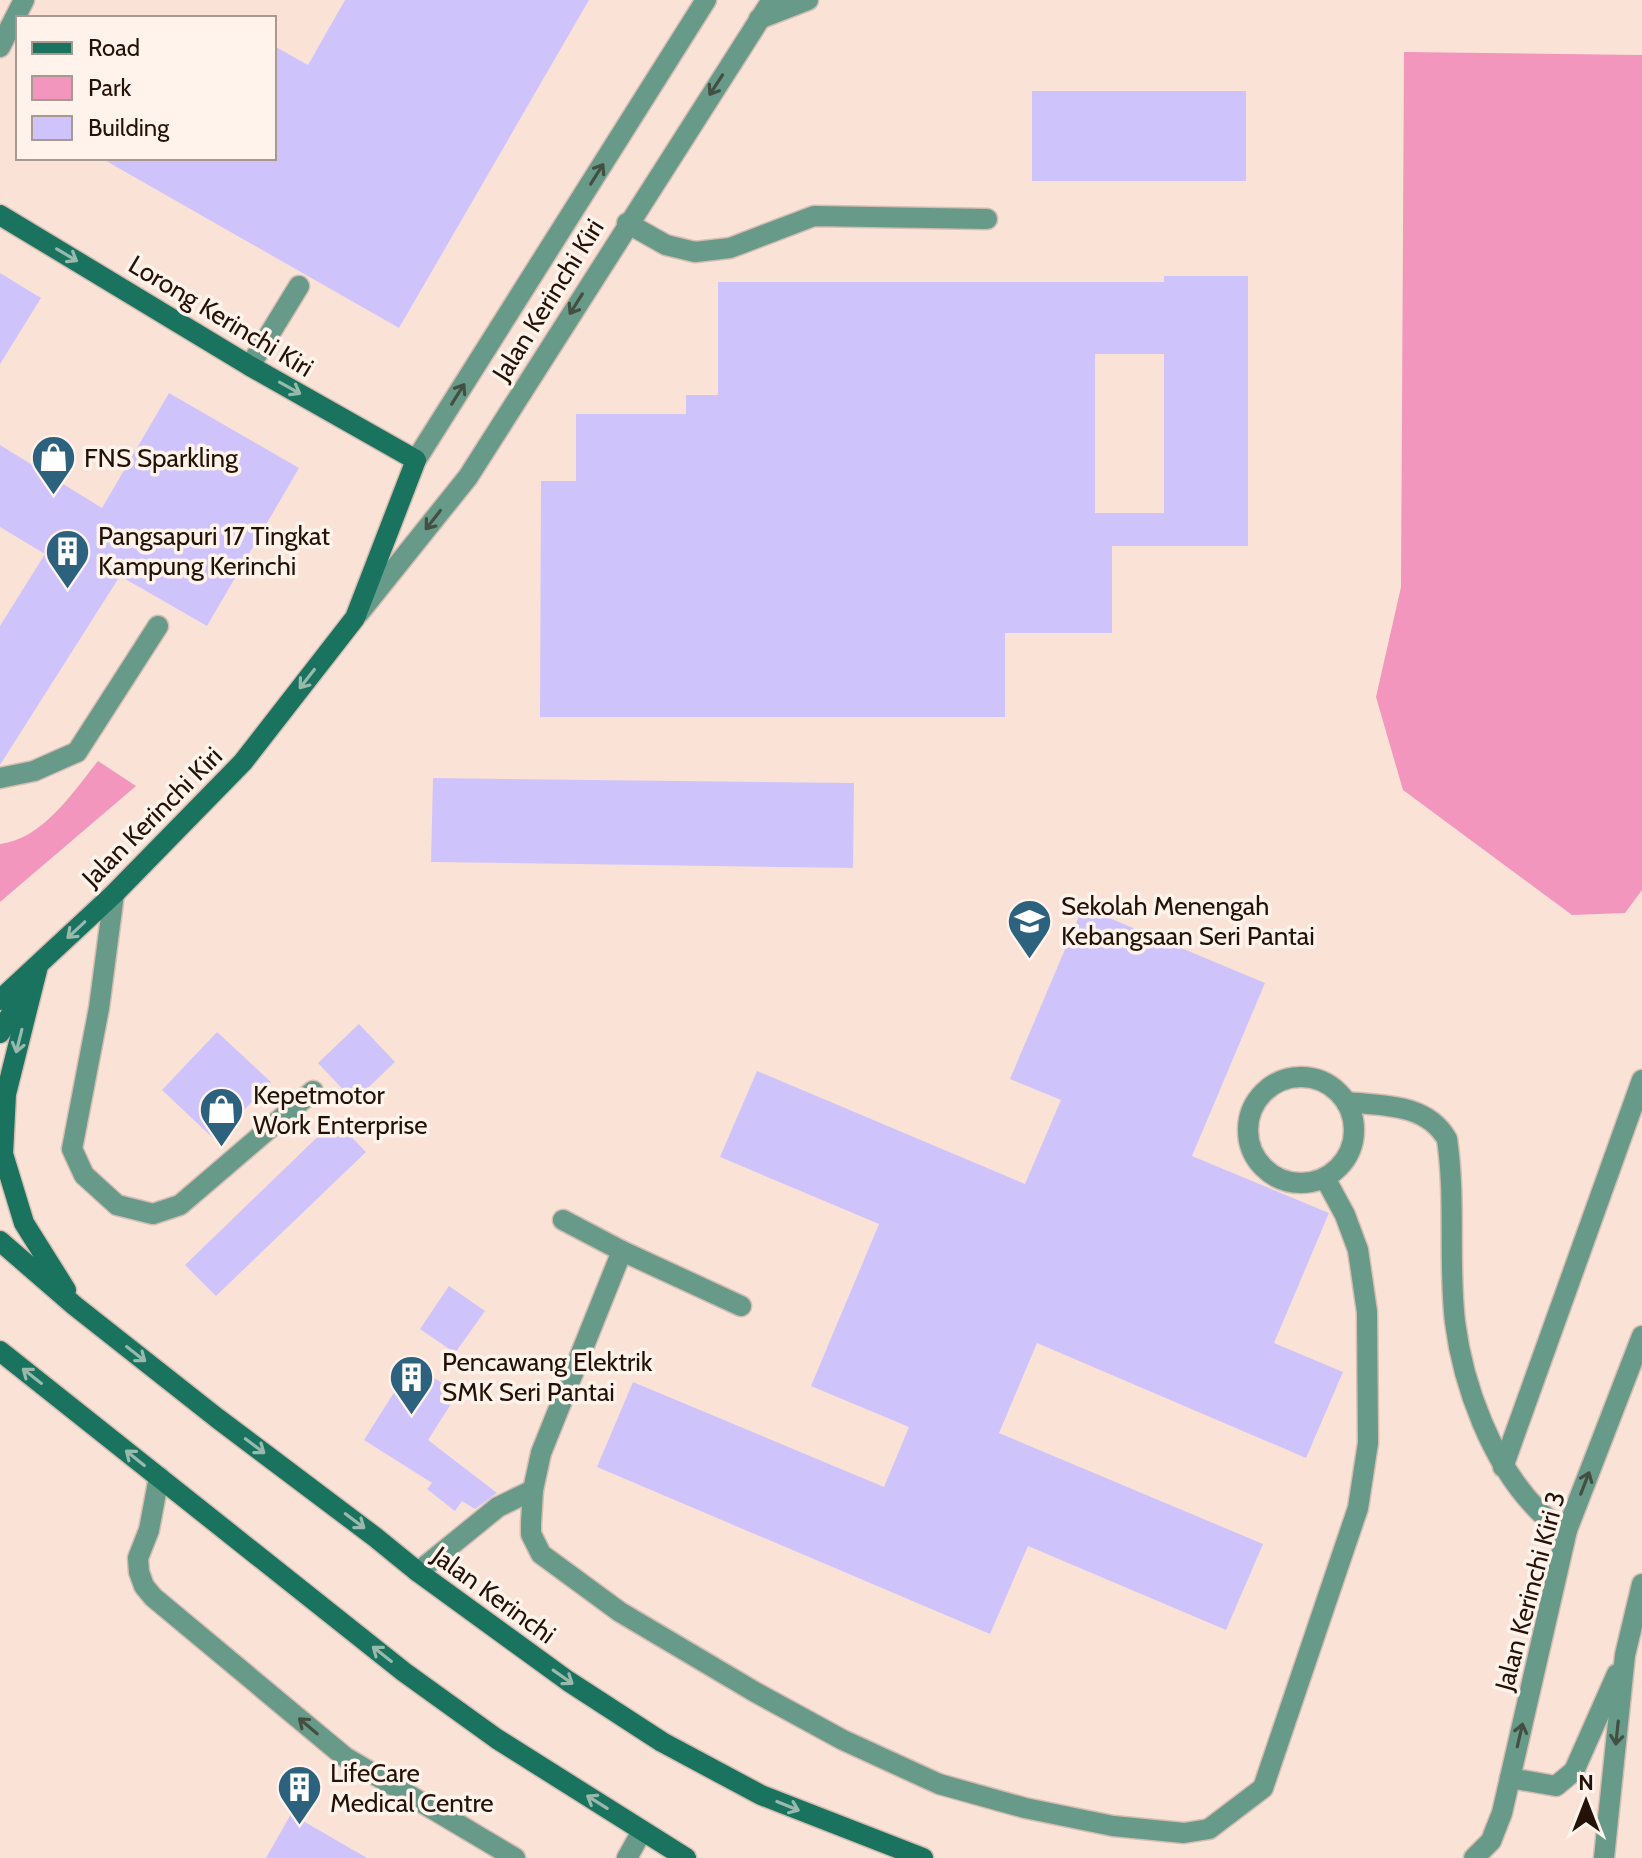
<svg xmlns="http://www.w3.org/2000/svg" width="1642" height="1858" font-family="Cabin,sans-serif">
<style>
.green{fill:#f296be}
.building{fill:#cec4fb;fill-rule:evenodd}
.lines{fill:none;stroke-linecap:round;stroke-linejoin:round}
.service-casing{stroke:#d4bdb1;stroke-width:23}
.minor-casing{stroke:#d4bdb1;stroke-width:23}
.tertiary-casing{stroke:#d4bdb1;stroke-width:23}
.secondary-casing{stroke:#d4bdb1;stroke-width:23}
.service{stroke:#689a8a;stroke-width:20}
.minor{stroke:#689a8a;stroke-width:20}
.tertiary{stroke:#689a8a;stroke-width:20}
.secondary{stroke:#19735e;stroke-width:20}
.oneway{stroke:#434f41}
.oneway2{stroke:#98b9ac}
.labels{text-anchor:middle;stroke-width:7;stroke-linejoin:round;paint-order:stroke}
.street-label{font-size:26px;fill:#251206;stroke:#fff3ec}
.poi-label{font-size:26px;fill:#251206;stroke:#fff3ec;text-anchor:start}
</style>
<rect width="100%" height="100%" fill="#fae3d6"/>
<g class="green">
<path d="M1404,52l238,3v835l-17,23 -53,2 -169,-125 -27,-93 25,-110z"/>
<path d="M98,761l38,25 -136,116v-58c43,-5 73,-52 98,-83z"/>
</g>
<g class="building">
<path d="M345,0h244l-190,328 -298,-170h173v-112l34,19z"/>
<rect x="1032" y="91" width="214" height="90"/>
<path d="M0,273l41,25 -41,66z"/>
<path d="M1164,276h84v270h-136v87h-107v84h-465l1,-236h35v-67h110v-19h32v-113h446zM1095,354h69v159h-69z"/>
<path d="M169,393l130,75 -92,158 -87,-50 -120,189v-139l45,-72 -45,-27v-82l102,63z"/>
<path d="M433,778l421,5 -1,85 -422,-6z"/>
<path d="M1083,907l182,76 -73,173 137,57 -55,130 69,29 -37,86 -269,-115 -38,90 264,111 -37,86 -198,-84 -38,88 -393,-167 36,-85 251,105 25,-60 -98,-41 68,-162 -159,-67 37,-86 268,113 36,-84 -51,-21z"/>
<path d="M359,1024l36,38 -41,39 -36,-38z"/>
<path d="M217,1032l54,50 -56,58 -53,-50z"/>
<path d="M335,1120l31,32 -150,144 -31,-31z"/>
<path d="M449,1286l36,25 -30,42 -35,-24z"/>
<path d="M412,1364l46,29 -30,47 69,53 -22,16 -13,-8 -7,10 -28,-22 5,-6 -68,-43z"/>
<path d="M291,1814l76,44h-101z"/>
</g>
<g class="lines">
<defs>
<g id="service">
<path d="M0,47l24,-47"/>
<path d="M627,223l39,22 29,7 35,-4 84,-32 173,3"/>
<path d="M250,366l49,-80"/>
<path d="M0,778l34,-7 43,-19 81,-126"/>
<path d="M114,894l-15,114 -27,141 12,26 33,30 36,9 27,-9 133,-114"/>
<circle cx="1301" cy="1130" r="53"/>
<path d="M1346,1102c37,4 80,1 101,37 9,61 1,123 8,183 8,64 37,141 82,187 8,9 20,15 30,21"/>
<path d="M563,1220l59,31 119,55"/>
<path d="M622,1251l-81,202 -8,37 -2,33v11l10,20 79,58 135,80 88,48 96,44 86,24 88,18 71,7 25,-4 54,-41 95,-280 10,-65 -1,-131 -9,-62 -13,-35 -20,-37"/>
<path d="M1503,1467l139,-387"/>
<path d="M159,1477l-10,53 -11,28 1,14 5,14 9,11 192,160 170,101"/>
<path d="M418,1572l80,-65 35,-17"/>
<path d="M1510,1778l46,8 18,-15 43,-97"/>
<path d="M627,1858l15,-27"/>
<path d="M1604,1858l21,-203 17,-71"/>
</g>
<path id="minor" d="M1474,1858l17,-17 11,-28 65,-283 75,-194"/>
<g id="tertiary">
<path d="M759,19l49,-19"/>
<path d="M416,460l290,-460"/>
<path d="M359,613l109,-136 304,-477"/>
</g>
<g id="secondary">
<path d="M0,215l250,151 166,94 -61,158 -112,144 -129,132 -114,106"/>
<path d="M38,966l-32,128 -3,60 21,69 42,67"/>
<path d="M0,1033l25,-43"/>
<path d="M0,1241l75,65 142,112 158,119 43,35 150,109 94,61 99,53 162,63"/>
<path d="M0,1351l404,321 93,67 189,119"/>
</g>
</defs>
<use href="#service" class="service-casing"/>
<use href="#minor" class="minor-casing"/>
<use href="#tertiary" class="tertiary-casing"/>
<use href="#secondary" class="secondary-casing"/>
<use href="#service" class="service"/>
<use href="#minor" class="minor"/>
<use href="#tertiary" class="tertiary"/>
<use href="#secondary" class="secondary"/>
</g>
<defs><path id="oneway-shaft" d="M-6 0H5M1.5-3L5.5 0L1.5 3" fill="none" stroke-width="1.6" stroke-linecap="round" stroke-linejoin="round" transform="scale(2)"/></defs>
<g class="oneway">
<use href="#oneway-shaft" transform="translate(716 85) rotate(123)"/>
<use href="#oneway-shaft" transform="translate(597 174) rotate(-58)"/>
<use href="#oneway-shaft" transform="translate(576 304) rotate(122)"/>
<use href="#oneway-shaft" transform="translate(458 394) rotate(-58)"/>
<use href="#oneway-shaft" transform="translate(433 520) rotate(128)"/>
<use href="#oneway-shaft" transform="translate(1585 1483) rotate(-69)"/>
<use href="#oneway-shaft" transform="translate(308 1726) rotate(-140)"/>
<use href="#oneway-shaft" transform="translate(1617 1733) rotate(96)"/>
<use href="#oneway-shaft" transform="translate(1520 1735) rotate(-77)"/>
</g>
<g class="oneway2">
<use href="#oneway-shaft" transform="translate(67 255) rotate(31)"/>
<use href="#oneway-shaft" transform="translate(290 388) rotate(29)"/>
<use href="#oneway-shaft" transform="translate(307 679) rotate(128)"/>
<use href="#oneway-shaft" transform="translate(76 930) rotate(137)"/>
<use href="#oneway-shaft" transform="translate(19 1041) rotate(104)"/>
<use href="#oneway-shaft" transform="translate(136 1354) rotate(38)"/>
<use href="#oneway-shaft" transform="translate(32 1376) rotate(-142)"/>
<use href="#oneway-shaft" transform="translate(255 1446) rotate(37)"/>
<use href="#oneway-shaft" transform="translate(135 1458) rotate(-141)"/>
<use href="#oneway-shaft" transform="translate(355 1521) rotate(37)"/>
<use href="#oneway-shaft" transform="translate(382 1654) rotate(-142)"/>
<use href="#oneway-shaft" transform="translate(563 1677) rotate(35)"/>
<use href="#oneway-shaft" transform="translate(597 1802) rotate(-148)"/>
<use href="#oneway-shaft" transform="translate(788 1806) rotate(22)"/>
</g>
<defs>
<symbol id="shop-pin" viewBox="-11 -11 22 30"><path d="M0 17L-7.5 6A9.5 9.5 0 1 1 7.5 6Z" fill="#2c627d" stroke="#fff3ec"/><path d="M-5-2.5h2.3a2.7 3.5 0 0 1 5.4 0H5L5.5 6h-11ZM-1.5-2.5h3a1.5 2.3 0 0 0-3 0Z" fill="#fff"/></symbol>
<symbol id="building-pin" viewBox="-11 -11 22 30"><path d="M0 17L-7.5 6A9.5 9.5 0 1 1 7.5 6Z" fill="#2c627d" stroke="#fff3ec"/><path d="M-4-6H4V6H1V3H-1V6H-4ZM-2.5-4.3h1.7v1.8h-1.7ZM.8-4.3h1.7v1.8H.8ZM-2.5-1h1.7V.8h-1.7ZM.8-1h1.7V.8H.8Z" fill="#fff"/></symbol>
<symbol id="school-pin" viewBox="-11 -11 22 30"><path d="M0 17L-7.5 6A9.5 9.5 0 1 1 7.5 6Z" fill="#2c627d" stroke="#fff3ec"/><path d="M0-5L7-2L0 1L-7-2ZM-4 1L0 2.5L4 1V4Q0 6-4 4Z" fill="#fff"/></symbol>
</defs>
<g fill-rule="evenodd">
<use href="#shop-pin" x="28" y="432" width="51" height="69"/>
<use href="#building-pin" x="42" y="526" width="51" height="69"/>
<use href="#school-pin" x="1004" y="896" width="51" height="69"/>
<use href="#shop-pin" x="196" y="1084" width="51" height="69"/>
<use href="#building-pin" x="386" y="1352" width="51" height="69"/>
<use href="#building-pin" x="274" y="1762" width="51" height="69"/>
</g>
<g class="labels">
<g class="street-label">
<text transform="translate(548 300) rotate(-58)" y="9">Jalan Kerinchi Kiri</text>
<text transform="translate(221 316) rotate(31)" y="9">Lorong Kerinchi Kiri</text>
<text transform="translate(152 817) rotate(-45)" y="9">Jalan Kerinchi Kiri</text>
<text transform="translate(1530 1591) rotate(-75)" y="9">Jalan Kerinchi Kiri 3</text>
<text transform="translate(494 1595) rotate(36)" y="9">Jalan Kerinchi</text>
</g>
<g class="poi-label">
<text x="84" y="467">FNS Sparkling</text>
<text x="98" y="545">Pangsapuri 17 Tingkat<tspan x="98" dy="30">Kampung Kerinchi</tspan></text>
<text x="1061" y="915">Sekolah Menengah<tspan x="1061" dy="30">Kebangsaan Seri Pantai</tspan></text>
<text x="253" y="1104">Kepetmotor<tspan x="253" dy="30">Work Enterprise</tspan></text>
<text x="442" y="1371">Pencawang Elektrik<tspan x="442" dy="30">SMK Seri Pantai</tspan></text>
<text x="330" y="1782">LifeCare<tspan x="330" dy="30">Medical Centre</tspan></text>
</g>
</g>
<rect x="16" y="16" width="260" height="144" fill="#fff3ec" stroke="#a89990" stroke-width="2"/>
<rect x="32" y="42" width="40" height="12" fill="#19735e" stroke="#a89990" stroke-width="2"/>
<text x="88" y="56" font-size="24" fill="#251206">Road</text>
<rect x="32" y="76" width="40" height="24" fill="#f296be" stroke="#a89990" stroke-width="2"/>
<text x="88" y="96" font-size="24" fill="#251206">Park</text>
<rect x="32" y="116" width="40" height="24" fill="#cec4fb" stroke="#a89990" stroke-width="2"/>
<text x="88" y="136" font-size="24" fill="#251206">Building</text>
<g transform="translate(1586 1802)" stroke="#fff3ec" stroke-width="6" paint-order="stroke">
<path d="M0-6L14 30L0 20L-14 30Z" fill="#251206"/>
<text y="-12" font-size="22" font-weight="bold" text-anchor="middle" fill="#251206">N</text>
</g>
</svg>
